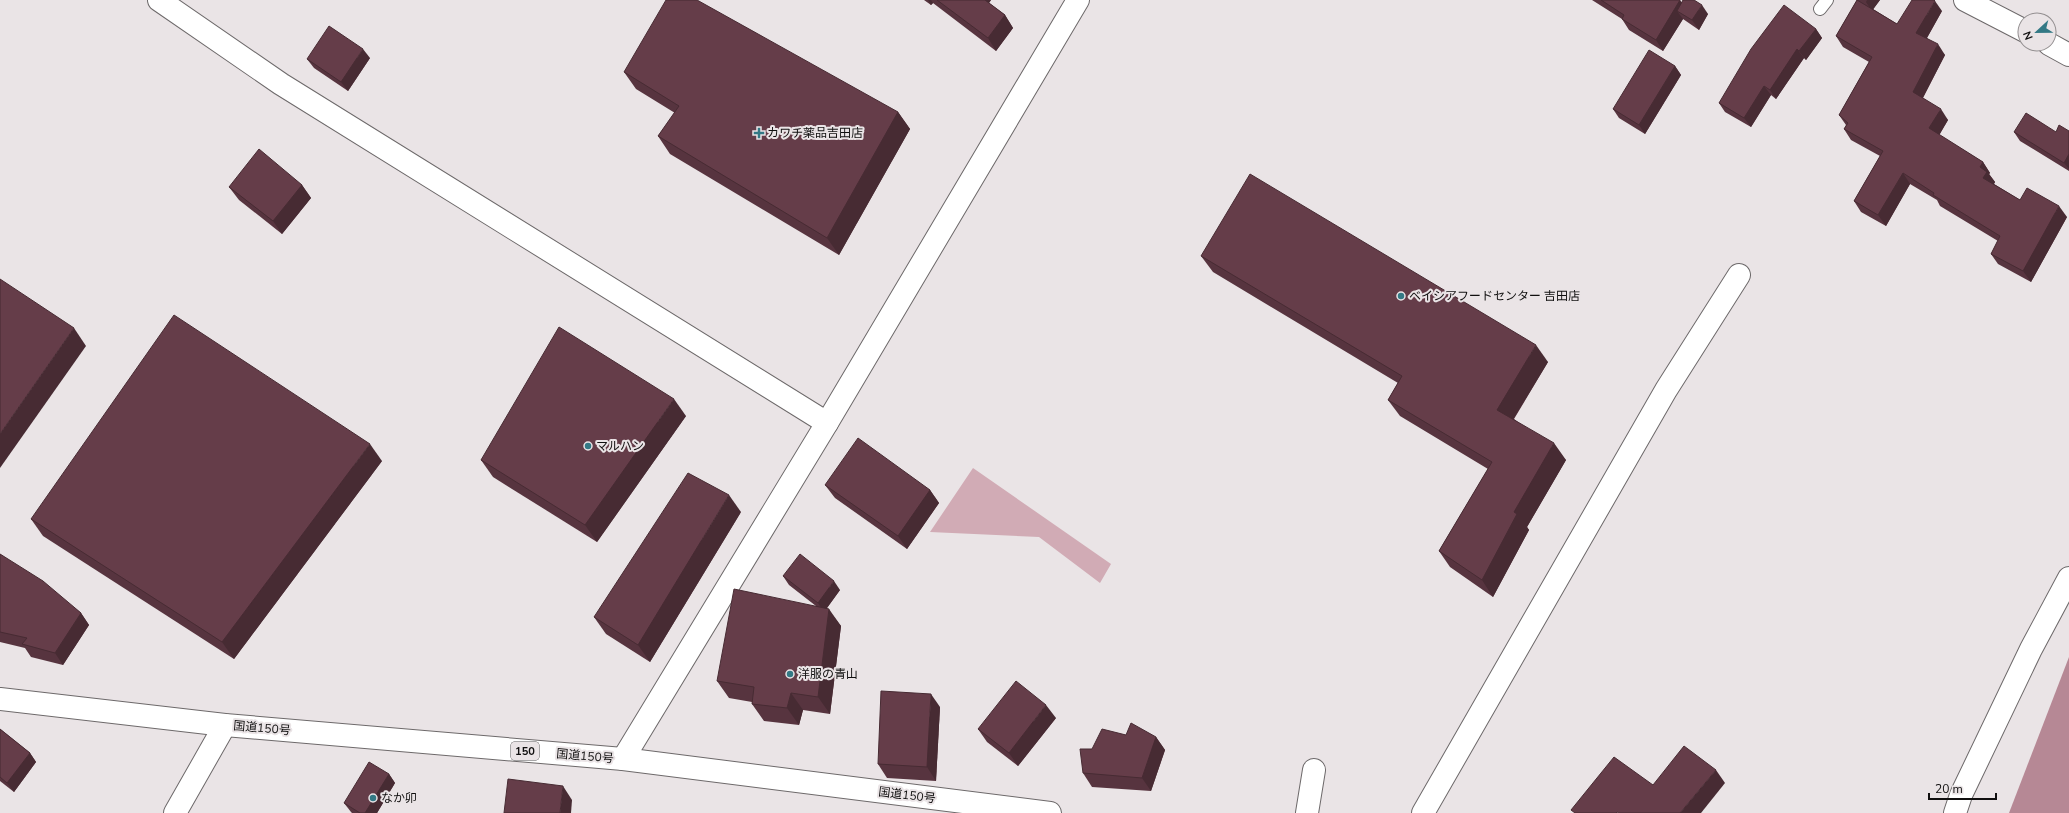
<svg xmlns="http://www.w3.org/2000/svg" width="2069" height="813" font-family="'Nunito Sans','Noto Sans JP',sans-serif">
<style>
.green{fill:#d1abb5}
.water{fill:#b68895}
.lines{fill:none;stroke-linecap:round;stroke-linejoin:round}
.service-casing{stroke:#6d696a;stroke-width:14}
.minor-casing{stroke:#6d696a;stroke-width:24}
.tertiary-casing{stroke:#6d696a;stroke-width:24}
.trunk-casing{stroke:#6d696a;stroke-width:24}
.service{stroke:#fff;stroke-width:12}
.minor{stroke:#fff;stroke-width:22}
.tertiary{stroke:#fff;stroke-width:22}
.trunk{stroke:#fff;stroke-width:22}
.wall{fill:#57343f}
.shaded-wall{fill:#472b33}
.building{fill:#653d49;stroke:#472b33}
.poi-dot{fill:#337985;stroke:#eae4e6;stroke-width:1.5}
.labels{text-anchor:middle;stroke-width:4;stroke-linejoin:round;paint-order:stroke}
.shield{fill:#eae4e6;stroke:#514f50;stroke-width:1}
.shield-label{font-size:11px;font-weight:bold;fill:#100f0f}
.poi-label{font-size:12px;fill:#100f0f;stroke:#eae4e6;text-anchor:start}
.street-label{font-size:12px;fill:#100f0f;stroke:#eae4e6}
</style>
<rect width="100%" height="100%" fill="#eae4e6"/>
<path class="green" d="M973,468l138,96 -11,19 -61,-46 -109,-5z"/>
<path class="water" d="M2069,657v156h-60z"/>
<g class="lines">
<defs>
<path id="service" d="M1820,9l7,-9"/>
<g id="minor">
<path d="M159,0l122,84 546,339"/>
<path d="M1965,0l60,31"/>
<path d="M2049,44l20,11"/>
<path d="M175,813l50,-88"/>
<path d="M1307,813l7,-43"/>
<path d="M1423,813l243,-423 73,-115"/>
<path d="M1955,813l6,-18 70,-146 38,-71"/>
</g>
<path id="tertiary" d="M623,759l204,-336 251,-423"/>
<path id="trunk" d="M0,699l225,26 398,34 427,54"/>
</defs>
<use href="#service" class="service-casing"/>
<use href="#minor" class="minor-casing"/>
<use href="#tertiary" class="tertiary-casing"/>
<use href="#trunk" class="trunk-casing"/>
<use href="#service" class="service"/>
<use href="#minor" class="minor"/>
<use href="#tertiary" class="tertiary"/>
<use href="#trunk" class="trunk"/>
</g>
<g class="wall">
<path d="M924,0h67l-2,3 16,12 8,13 -17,23 -63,-48 -2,2z"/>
<path d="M1592,0h87l3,3 26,11 -9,16 -16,-11 -20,32 -34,-21 -7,-11z"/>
<path d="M1857,0h23l-7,9 24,15 45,-13 -15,27 18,17 -22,43 25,22 -9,15 44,27 7,11 -1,1 6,8 -1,2 26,16 47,17 -36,65 -33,-18 -7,-10 7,-13 -58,-35 -3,-6 -27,-16 -24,42 -25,-14 -7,-11 26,-45 -29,-16 -7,-11 2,-4 -7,-10 30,-53 -26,-15 -7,-11z"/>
<path d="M1816,29l6,9 -16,22 -2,-2 -28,41 -5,-4 -20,32 -26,-15 -6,-9z"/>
<path d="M370,58l-22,33 -34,-23 -7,-9z"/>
<path d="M1675,66l6,9 -36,59 -26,-16 -6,-9z"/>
<path d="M624,72l274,40 12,17 -71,126 -169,-101 -12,-18 17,-23 -39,-24z"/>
<path d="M2069,131v40l-49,-30 -6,-9h42z"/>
<path d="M302,185l9,13 -29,36 -43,-34 -10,-13z"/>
<path d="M1201,256l347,106 -34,57 52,41 -39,67 2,3 -36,67 -43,-30 -11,-16 49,-82 -88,-53 -12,-16 10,-17 -185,-111z"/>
<path d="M686,416l-89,126 -104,-65 -12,-17z"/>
<path d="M382,461l-148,198 -191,-123 -12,-17z"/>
<path d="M825,485l105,5 9,13 -32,46 -72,-51z"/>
<path d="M741,512l-91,150 -44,-28 -12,-17z"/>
<path d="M0,554l81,59 8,12 -26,40 -32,-8 -6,-9 -25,-6z"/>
<path d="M783,576l57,14 -13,18 14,18 -11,88 -27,-4 -4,15 -35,-4 -12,-17v-2l-23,-4 -12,-17 99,-75 -27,-21z"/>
<path d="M940,707l-4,74 -49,-3 -9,-14z"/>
<path d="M1056,718l-38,48 -31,-24 -9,-13z"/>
<path d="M0,729l30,24 6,9 -22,30 -14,-11z"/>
<path d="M1156,737l9,13 -14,41 -59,-4 -9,-14 9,-24z"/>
<path d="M389,774l6,9 -18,30h-25l-1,-1 -7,-9z"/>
</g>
<g class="shaded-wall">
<path d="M928,0h3l2,3 -2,2z"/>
<path d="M981,0h10l-5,7z"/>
<path d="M1680,0l7,11h-10l6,8 -20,32 -7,-11z"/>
<path d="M1867,0h13l-8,11 -6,-9z"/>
<path d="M1935,1l7,10 -18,32 -8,-10z"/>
<path d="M1702,5l6,9 -9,16 -7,-10z"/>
<path d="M1005,15l8,13 -17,23 -8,-13z"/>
<path d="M1816,29l6,9 -16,22 -7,-9z"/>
<path d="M1938,44l7,11 -25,48 -7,-11z"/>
<path d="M363,49l7,9 -22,33 -7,-9z"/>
<path d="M1797,49l7,9 -28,41 -6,-9z"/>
<path d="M1675,66l6,9 -36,59 -6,-9z"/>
<path d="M1764,86l7,9 -20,32 -7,-9z"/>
<path d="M1941,109l7,11 -11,19 -8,-11z"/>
<path d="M898,112l12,17 -71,126 -12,-17z"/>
<path d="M2069,154v15l-5,-6z"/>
<path d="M1983,162l7,11 -1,1 6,8 -4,7 -8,-11 -3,-11z"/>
<path d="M1903,173l7,11 -24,42 -8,-11z"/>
<path d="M302,185l9,13 -29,36 -9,-13z"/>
<path d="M2059,206l8,11 -36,65 -8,-11z"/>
<path d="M74,328l12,18 -86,122v-34z"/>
<path d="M1536,345l12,17 -39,64 -12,-16z"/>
<path d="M674,399l12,17 -89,126 -12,-17z"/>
<path d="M1554,443l12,17 -39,67 2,3 -36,67 -11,-17 32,-68z"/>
<path d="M370,444l12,17 -148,198 -12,-17z"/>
<path d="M930,490l9,13 -32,46 -9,-13z"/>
<path d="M729,495l12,17 -91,150 -12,-17z"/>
<path d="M834,581l6,9 -16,22 -6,-9z"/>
<path d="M829,609l12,17 -11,88 -12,-17z"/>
<path d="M81,613l8,12 -26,40 -8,-12z"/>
<path d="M791,693l12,17 -4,15 -12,-17z"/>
<path d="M931,694l9,13 -4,74 -9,-14z"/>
<path d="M1046,705l10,13 -38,48 -9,-13z"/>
<path d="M1156,737l9,13 -14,41 -9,-13z"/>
<path d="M30,753l6,9 -22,30 -7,-9z"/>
<path d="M1716,770l9,13 -24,30h-21z"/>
<path d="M389,774l6,9 -18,30h-12z"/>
<path d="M563,786l9,14 -1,13h-11z"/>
</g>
<g class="building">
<path d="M666,0h31l201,112 -71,126 -169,-102 21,-30 -55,-34z"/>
<path d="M937,0h48l20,15 -17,23z"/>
<path d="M1601,0h79l-24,40 -34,-21 2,-4z"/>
<path d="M1683,0h11l8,5 -10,15 -15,-9z"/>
<path d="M1857,0l40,24 15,-24h22l1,1 -19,32 22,11 -25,48 28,17 -12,19 54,34 -3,5 7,5 -4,6 37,22 7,-12 32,18 -36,65 -32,-17 9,-18 -67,-41 1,-2 -31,-20 -25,42 -24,-14 29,-50 -39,-22 4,-6 -9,-8 33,-58 -36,-21z"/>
<path d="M1784,5l32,24 -17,22 -2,-2 -27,41 -6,-4 -20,32 -25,-15 32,-54z"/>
<path d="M329,26l34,23 -22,33 -34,-23z"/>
<path d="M1649,50l26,16 -36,59 -26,-16z"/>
<path d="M2026,113l30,19 3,-7 10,6v23l-5,9 -50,-31z"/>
<path d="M259,149l43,36 -29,36 -44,-34z"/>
<path d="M1250,174l286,171 -39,65 57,33 -40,69 3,2 -35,66 -43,-29 53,-89 -104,-62 14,-24 -201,-120z"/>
<path d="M0,279l74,49 -74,106z"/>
<path d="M174,315l196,129 -148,198 -191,-123z"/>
<path d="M559,327l115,72 -89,126 -104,-65z"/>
<path d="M858,438l72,52 -32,46 -73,-51z"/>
<path d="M688,473l41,22 -91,150 -44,-28z"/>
<path d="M0,554l43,27 38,32 -26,40 -33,-9 5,-6 -27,-6z"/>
<path d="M800,554l34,27 -16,22 -35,-27z"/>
<path d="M734,589l95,20 -11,88 -27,-4 -4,15 -35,-4 2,-17 -37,-6z"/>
<path d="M1016,681l30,24 -37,48 -31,-24z"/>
<path d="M881,691l50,3 -4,73 -49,-3z"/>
<path d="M1131,723l25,14 -14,41 -59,-5 -3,-24h12l10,-20 24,6z"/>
<path d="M0,729l30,24 -23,30 -7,-6z"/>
<path d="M1684,746l32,24 -36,43h-61l-2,-1 -1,1h-41l-4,-3 43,-53 39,28z"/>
<path d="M369,762l20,12 -24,39h-5l-16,-10z"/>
<path d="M508,779l55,7 -3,27h-56z"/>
</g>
<g class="poi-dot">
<path d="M757 127h4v4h4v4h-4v4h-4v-4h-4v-4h4z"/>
<circle cx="1401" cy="296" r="4"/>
<circle cx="588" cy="446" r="4"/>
<circle cx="790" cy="674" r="4"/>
<circle cx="373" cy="798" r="4"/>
</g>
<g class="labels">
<rect class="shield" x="511" y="742" width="28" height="18" rx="3"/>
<g class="shield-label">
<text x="525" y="755">150</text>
</g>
<g class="poi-label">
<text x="767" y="137">カワチ薬品吉田店</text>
<text x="1409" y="300">ベイシアフードセンター 吉田店</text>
<text x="596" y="450">マルハン</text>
<text x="798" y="678">洋服の青山</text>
<text x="381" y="802">なか卯</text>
</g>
<g class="street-label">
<text transform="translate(262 728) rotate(5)" y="4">国道150号</text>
<text transform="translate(585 756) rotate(5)" y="4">国道150号</text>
<text transform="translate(907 795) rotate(7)" y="4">国道150号</text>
</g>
</g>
<g transform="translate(2037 32) rotate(248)"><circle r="19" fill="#eae4e6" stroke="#938f90"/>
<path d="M0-3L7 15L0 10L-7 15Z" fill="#337985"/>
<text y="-6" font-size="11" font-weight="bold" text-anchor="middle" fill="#100f0f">N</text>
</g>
<path d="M1929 793v6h67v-6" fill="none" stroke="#100f0f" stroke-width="2"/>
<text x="1935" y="793" font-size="12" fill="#100f0f" stroke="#eae4e6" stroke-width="3" paint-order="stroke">20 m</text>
</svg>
